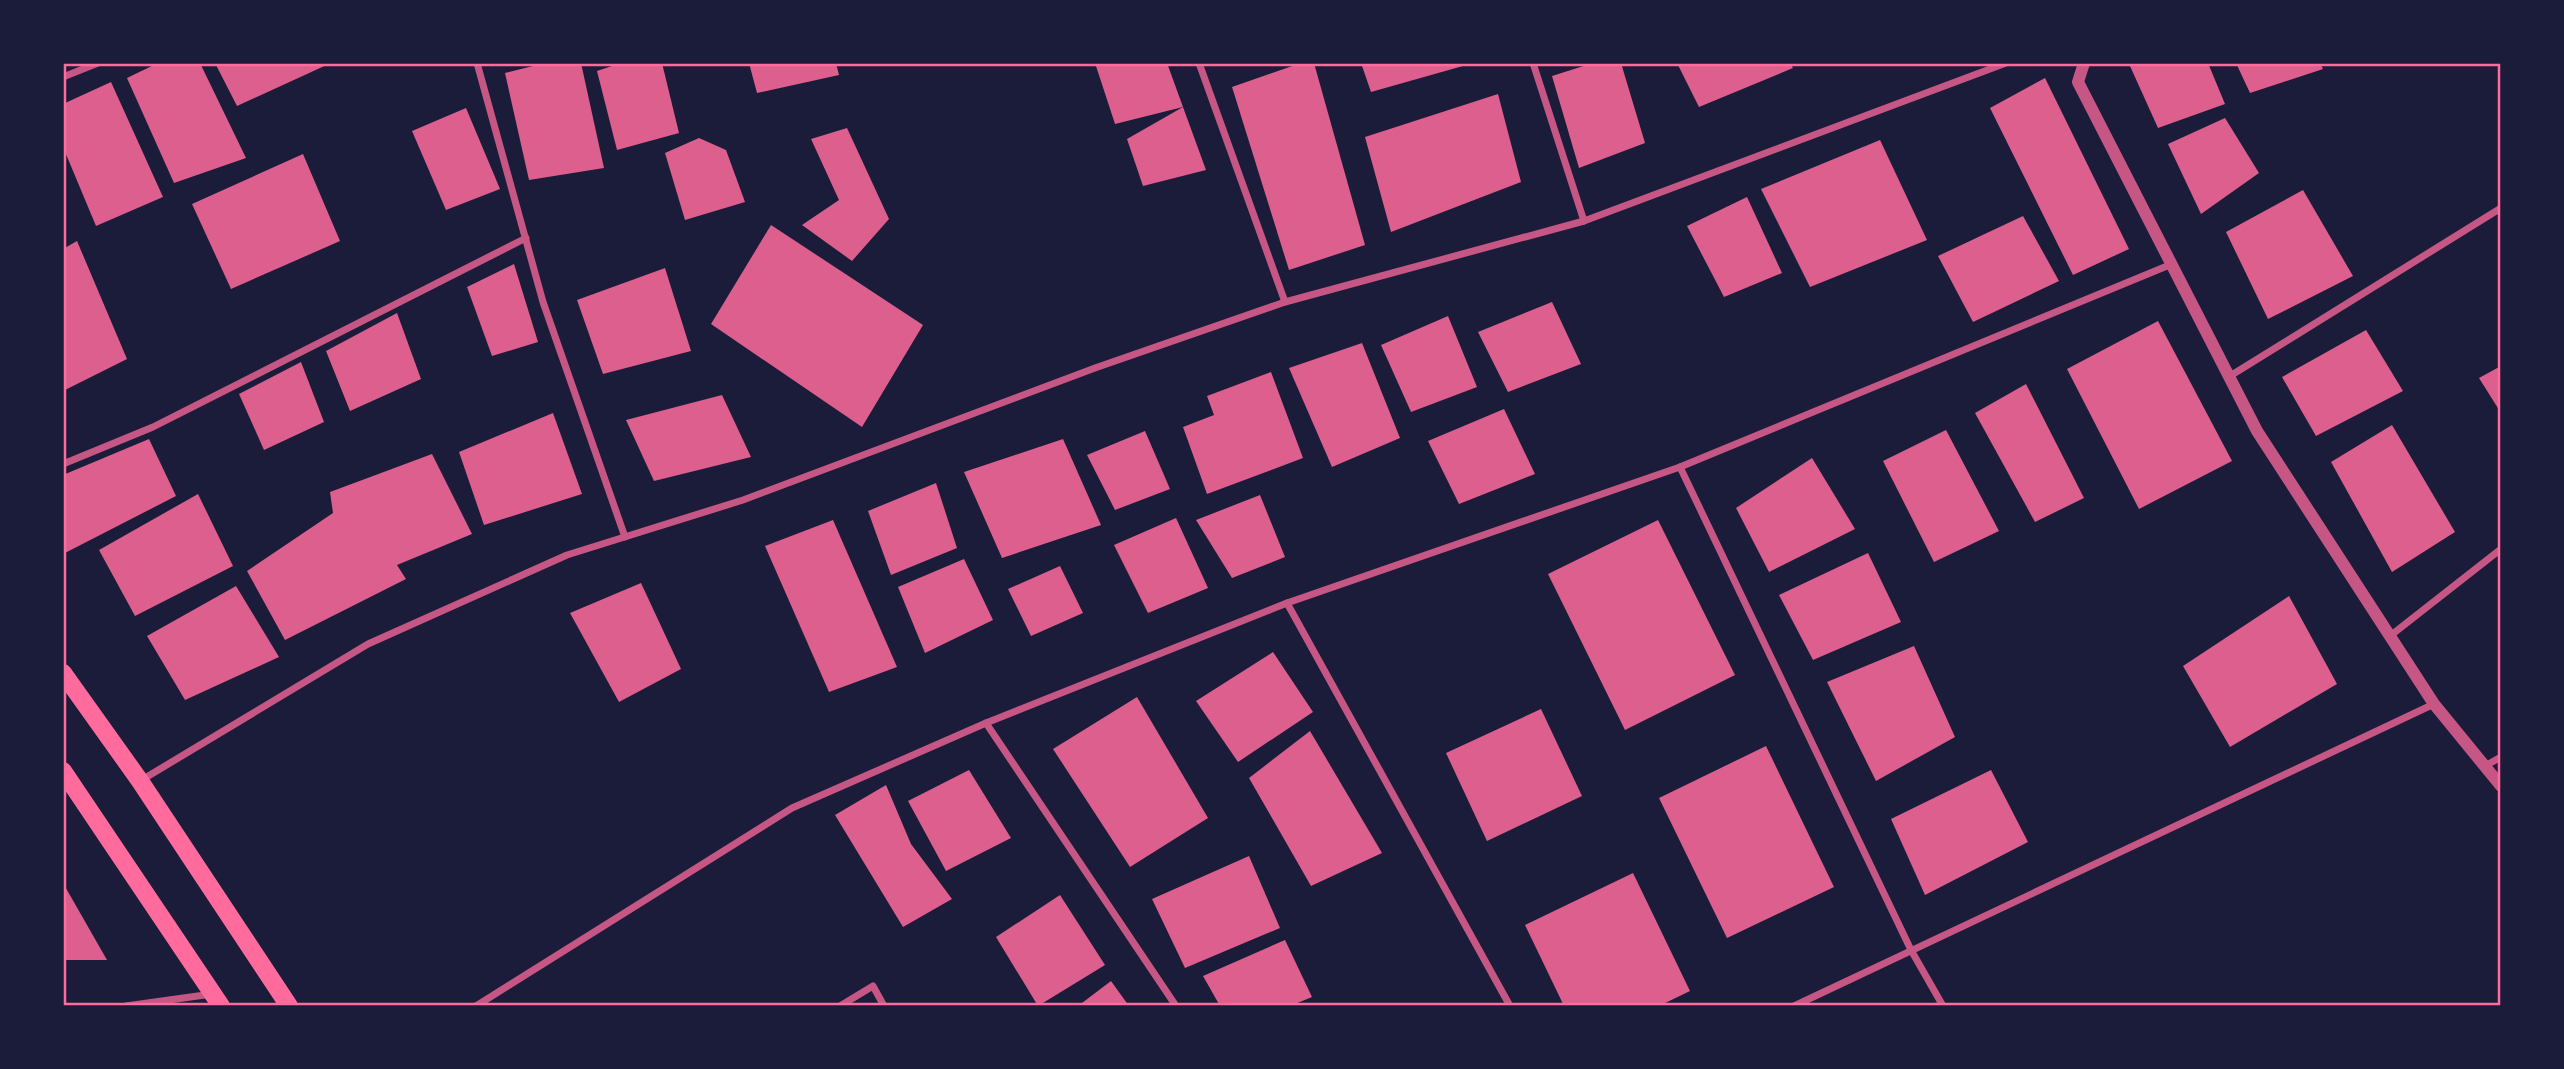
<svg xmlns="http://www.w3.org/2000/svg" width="2564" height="1069" font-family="Poppins,sans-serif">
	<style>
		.building { fill: #dd5f8e }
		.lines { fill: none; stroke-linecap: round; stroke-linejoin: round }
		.minor { stroke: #c65784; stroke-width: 7 }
		.tertiary { stroke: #c65784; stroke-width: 12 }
		.primary { stroke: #ff6b9d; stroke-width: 18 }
		.neatline { fill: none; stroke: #ff6b9d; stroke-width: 2.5 }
	</style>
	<rect width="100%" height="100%" fill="#1b1b3a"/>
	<g class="building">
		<path d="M 158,63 L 200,63 L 246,158 L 174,183 L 127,78 Z"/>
		<path d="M 215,63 L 331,63 L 237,106 Z"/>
		<path d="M 545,63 L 581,63 L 604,168 L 529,180 L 505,73 Z"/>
		<path d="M 621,63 L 662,63 L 679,133 L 617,150 L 597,71 Z"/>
		<path d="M 749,63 L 836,63 L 839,75 L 757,93 Z"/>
		<path d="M 1095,63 L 1167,63 L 1183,107 L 1115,124 Z"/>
		<path d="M 1301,63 L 1314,63 L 1365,245 L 1289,270 L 1232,87 Z"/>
		<path d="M 1361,63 L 1470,63 L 1470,64 L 1371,92 Z"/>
		<path d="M 1593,63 L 1621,63 L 1645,143 L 1579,168 L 1552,76 Z"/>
		<path d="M 1677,63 L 1790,63 L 1793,68 L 1699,107 Z"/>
		<path d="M 2136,63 L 2208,63 L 2225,104 L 2158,128 L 2130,66 Z"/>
		<path d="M 2236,63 L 2320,63 L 2323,69 L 2250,93 Z"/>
		<path d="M 2045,78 L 2129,249 L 2073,275 L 1990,108 Z"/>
		<path d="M 111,82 L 163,197 L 96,226 L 63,147 L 63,104 Z"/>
		<path d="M 1498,94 L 1521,182 L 1391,232 L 1365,137 Z"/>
		<path d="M 1183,107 L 1206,170 L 1143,186 L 1127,139 Z"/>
		<path d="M 466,108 L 500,189 L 446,210 L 412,131 Z"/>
		<path d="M 2225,118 L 2259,173 L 2201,214 L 2168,144 Z"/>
		<path d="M 847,128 L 889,219 L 852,261 L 802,225 L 839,200 L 811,139 Z"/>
		<path d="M 699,138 L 726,150 L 745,202 L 685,220 L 665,153 Z"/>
		<path d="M 1880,140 L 1927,240 L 1810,287 L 1761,189 Z"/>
		<path d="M 303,154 L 340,241 L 231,289 L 192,204 Z"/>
		<path d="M 2303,190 L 2353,276 L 2268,319 L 2226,232 Z"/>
		<path d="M 1747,197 L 1782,273 L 1724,297 L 1687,226 Z"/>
		<path d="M 2023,216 L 2059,281 L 1973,322 L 1938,256 Z"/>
		<path d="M 771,225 L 923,325 L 862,427 L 711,324 Z"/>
		<path d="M 77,241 L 127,359 L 63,391 L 63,249 Z"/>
		<path d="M 514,264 L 538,342 L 492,356 L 467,287 Z"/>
		<path d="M 665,268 L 691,351 L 603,374 L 577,300 Z"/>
		<path d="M 1552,302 L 1581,364 L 1508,392 L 1478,332 Z"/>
		<path d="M 397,313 L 421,379 L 350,411 L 326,351 Z"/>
		<path d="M 1448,316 L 1477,387 L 1411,412 L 1381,345 Z"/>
		<path d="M 2158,321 L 2232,461 L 2139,509 L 2067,369 Z"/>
		<path d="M 2366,330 L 2403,391 L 2316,436 L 2282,377 Z"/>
		<path d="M 1362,343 L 1400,438 L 1332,467 L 1289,368 Z"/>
		<path d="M 301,362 L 324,422 L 264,450 L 239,394 Z"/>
		<path d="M 2501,366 L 2501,413 L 2479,378 Z"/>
		<path d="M 1271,372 L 1303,458 L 1207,494 L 1183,427 L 1214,415 L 1207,396 Z"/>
		<path d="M 2026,384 L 2084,498 L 2035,522 L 1975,413 Z"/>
		<path d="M 722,395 L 751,457 L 654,481 L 626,420 Z"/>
		<path d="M 1504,409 L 1535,474 L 1459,504 L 1428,441 Z"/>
		<path d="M 553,413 L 582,494 L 484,525 L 459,452 Z"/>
		<path d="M 2392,425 L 2455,532 L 2392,572 L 2331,462 Z"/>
		<path d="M 1946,430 L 1999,531 L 1934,562 L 1883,461 Z"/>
		<path d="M 1145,431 L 1170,489 L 1115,510 L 1087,455 Z"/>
		<path d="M 149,439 L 176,496 L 63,554 L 63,475 Z"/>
		<path d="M 1063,439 L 1101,525 L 1002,558 L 964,472 Z"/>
		<path d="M 432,454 L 472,534 L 397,565 L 406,579 L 285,640 L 247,571 L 333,513 L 330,492 Z"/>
		<path d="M 1812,458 L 1855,529 L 1769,572 L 1736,508 Z"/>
		<path d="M 936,483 L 957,548 L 891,575 L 868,511 Z"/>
		<path d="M 198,494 L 233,566 L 135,616 L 99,550 Z"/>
		<path d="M 1260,495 L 1285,557 L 1232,578 L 1196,520 Z"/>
		<path d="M 1176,518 L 1208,588 L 1148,613 L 1114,545 Z"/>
		<path d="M 833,520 L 897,667 L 829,692 L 765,546 Z"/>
		<path d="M 1658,520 L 1735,675 L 1625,730 L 1548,574 Z"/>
		<path d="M 1868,553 L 1901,622 L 1813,660 L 1779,595 Z"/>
		<path d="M 964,559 L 993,620 L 925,653 L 898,587 Z"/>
		<path d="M 1060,566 L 1083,613 L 1031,636 L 1008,589 Z"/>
		<path d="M 641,583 L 681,669 L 619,702 L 570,613 Z"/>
		<path d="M 236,586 L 279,657 L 185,700 L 147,636 Z"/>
		<path d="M 2289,596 L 2337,684 L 2230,747 L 2183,666 Z"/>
		<path d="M 1914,646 L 1955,737 L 1876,781 L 1827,682 Z"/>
		<path d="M 1273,652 L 1313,712 L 1238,762 L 1196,701 Z"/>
		<path d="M 1137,697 L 1208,818 L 1130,867 L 1053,749 Z"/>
		<path d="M 1541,709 L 1582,796 L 1487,841 L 1446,753 Z"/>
		<path d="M 1310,731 L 1382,853 L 1311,886 L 1249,778 Z"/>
		<path d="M 1766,746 L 1834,887 L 1727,938 L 1659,798 Z"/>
		<path d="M 969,770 L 1011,838 L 946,871 L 908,801 Z"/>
		<path d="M 1991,770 L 2028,842 L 1925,895 L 1891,819 Z"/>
		<path d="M 886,785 L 911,844 L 952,899 L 903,927 L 835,815 Z"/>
		<path d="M 1249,856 L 1280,928 L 1185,968 L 1152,899 Z"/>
		<path d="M 1633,873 L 1690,991 L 1659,1006 L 1564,1006 L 1525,925 Z"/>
		<path d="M 63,883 L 107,960 L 63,960 Z"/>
		<path d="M 1060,895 L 1105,965 L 1038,1006 L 996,937 Z"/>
		<path d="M 1285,940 L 1312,997 L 1290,1006 L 1220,1006 L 1203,976 Z"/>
		<path d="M 1111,981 L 1129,1006 L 1078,1006 Z"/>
	</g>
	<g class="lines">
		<g class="minor">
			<path d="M 477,63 L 543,302 L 625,537"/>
			<path d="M 1199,63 L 1285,302"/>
			<path d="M 1533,63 L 1584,221"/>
			<path d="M 63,77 L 98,63"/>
			<path d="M 2230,376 L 2501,208"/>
			<path d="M 63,464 L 153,427 L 526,238"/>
			<path d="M 1680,467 L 1911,950 L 1943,1006"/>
			<path d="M 1287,603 L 1510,1006"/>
			<path d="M 2390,636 L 2501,549"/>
			<path d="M 986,723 L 1176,1006"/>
			<path d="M 2485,766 L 2501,757"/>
			<path d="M 140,781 L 368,644 L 567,555 L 743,500 L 1095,368 L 1285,302 L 1584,221 L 2006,63"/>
			<path d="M 126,1006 L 212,994"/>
			<path d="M 476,1006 L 792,808 L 986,723 L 1287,603 L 1680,467 L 2172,264"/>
			<path d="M 840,1006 L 873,986 L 884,1006"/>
			<path d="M 1794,1006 L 2434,704"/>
		</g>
		<path class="tertiary" d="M 2084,63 L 2078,82 L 2257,431 L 2434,704 L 2501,786"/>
		<g class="primary">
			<path d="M 63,673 L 140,781 L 289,1006"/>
			<path d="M 63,771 L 221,1006"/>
		</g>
	</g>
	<rect width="2564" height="1069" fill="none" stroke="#1b1b3a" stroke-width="130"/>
	<rect x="65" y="65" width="2434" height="939" class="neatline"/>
</svg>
